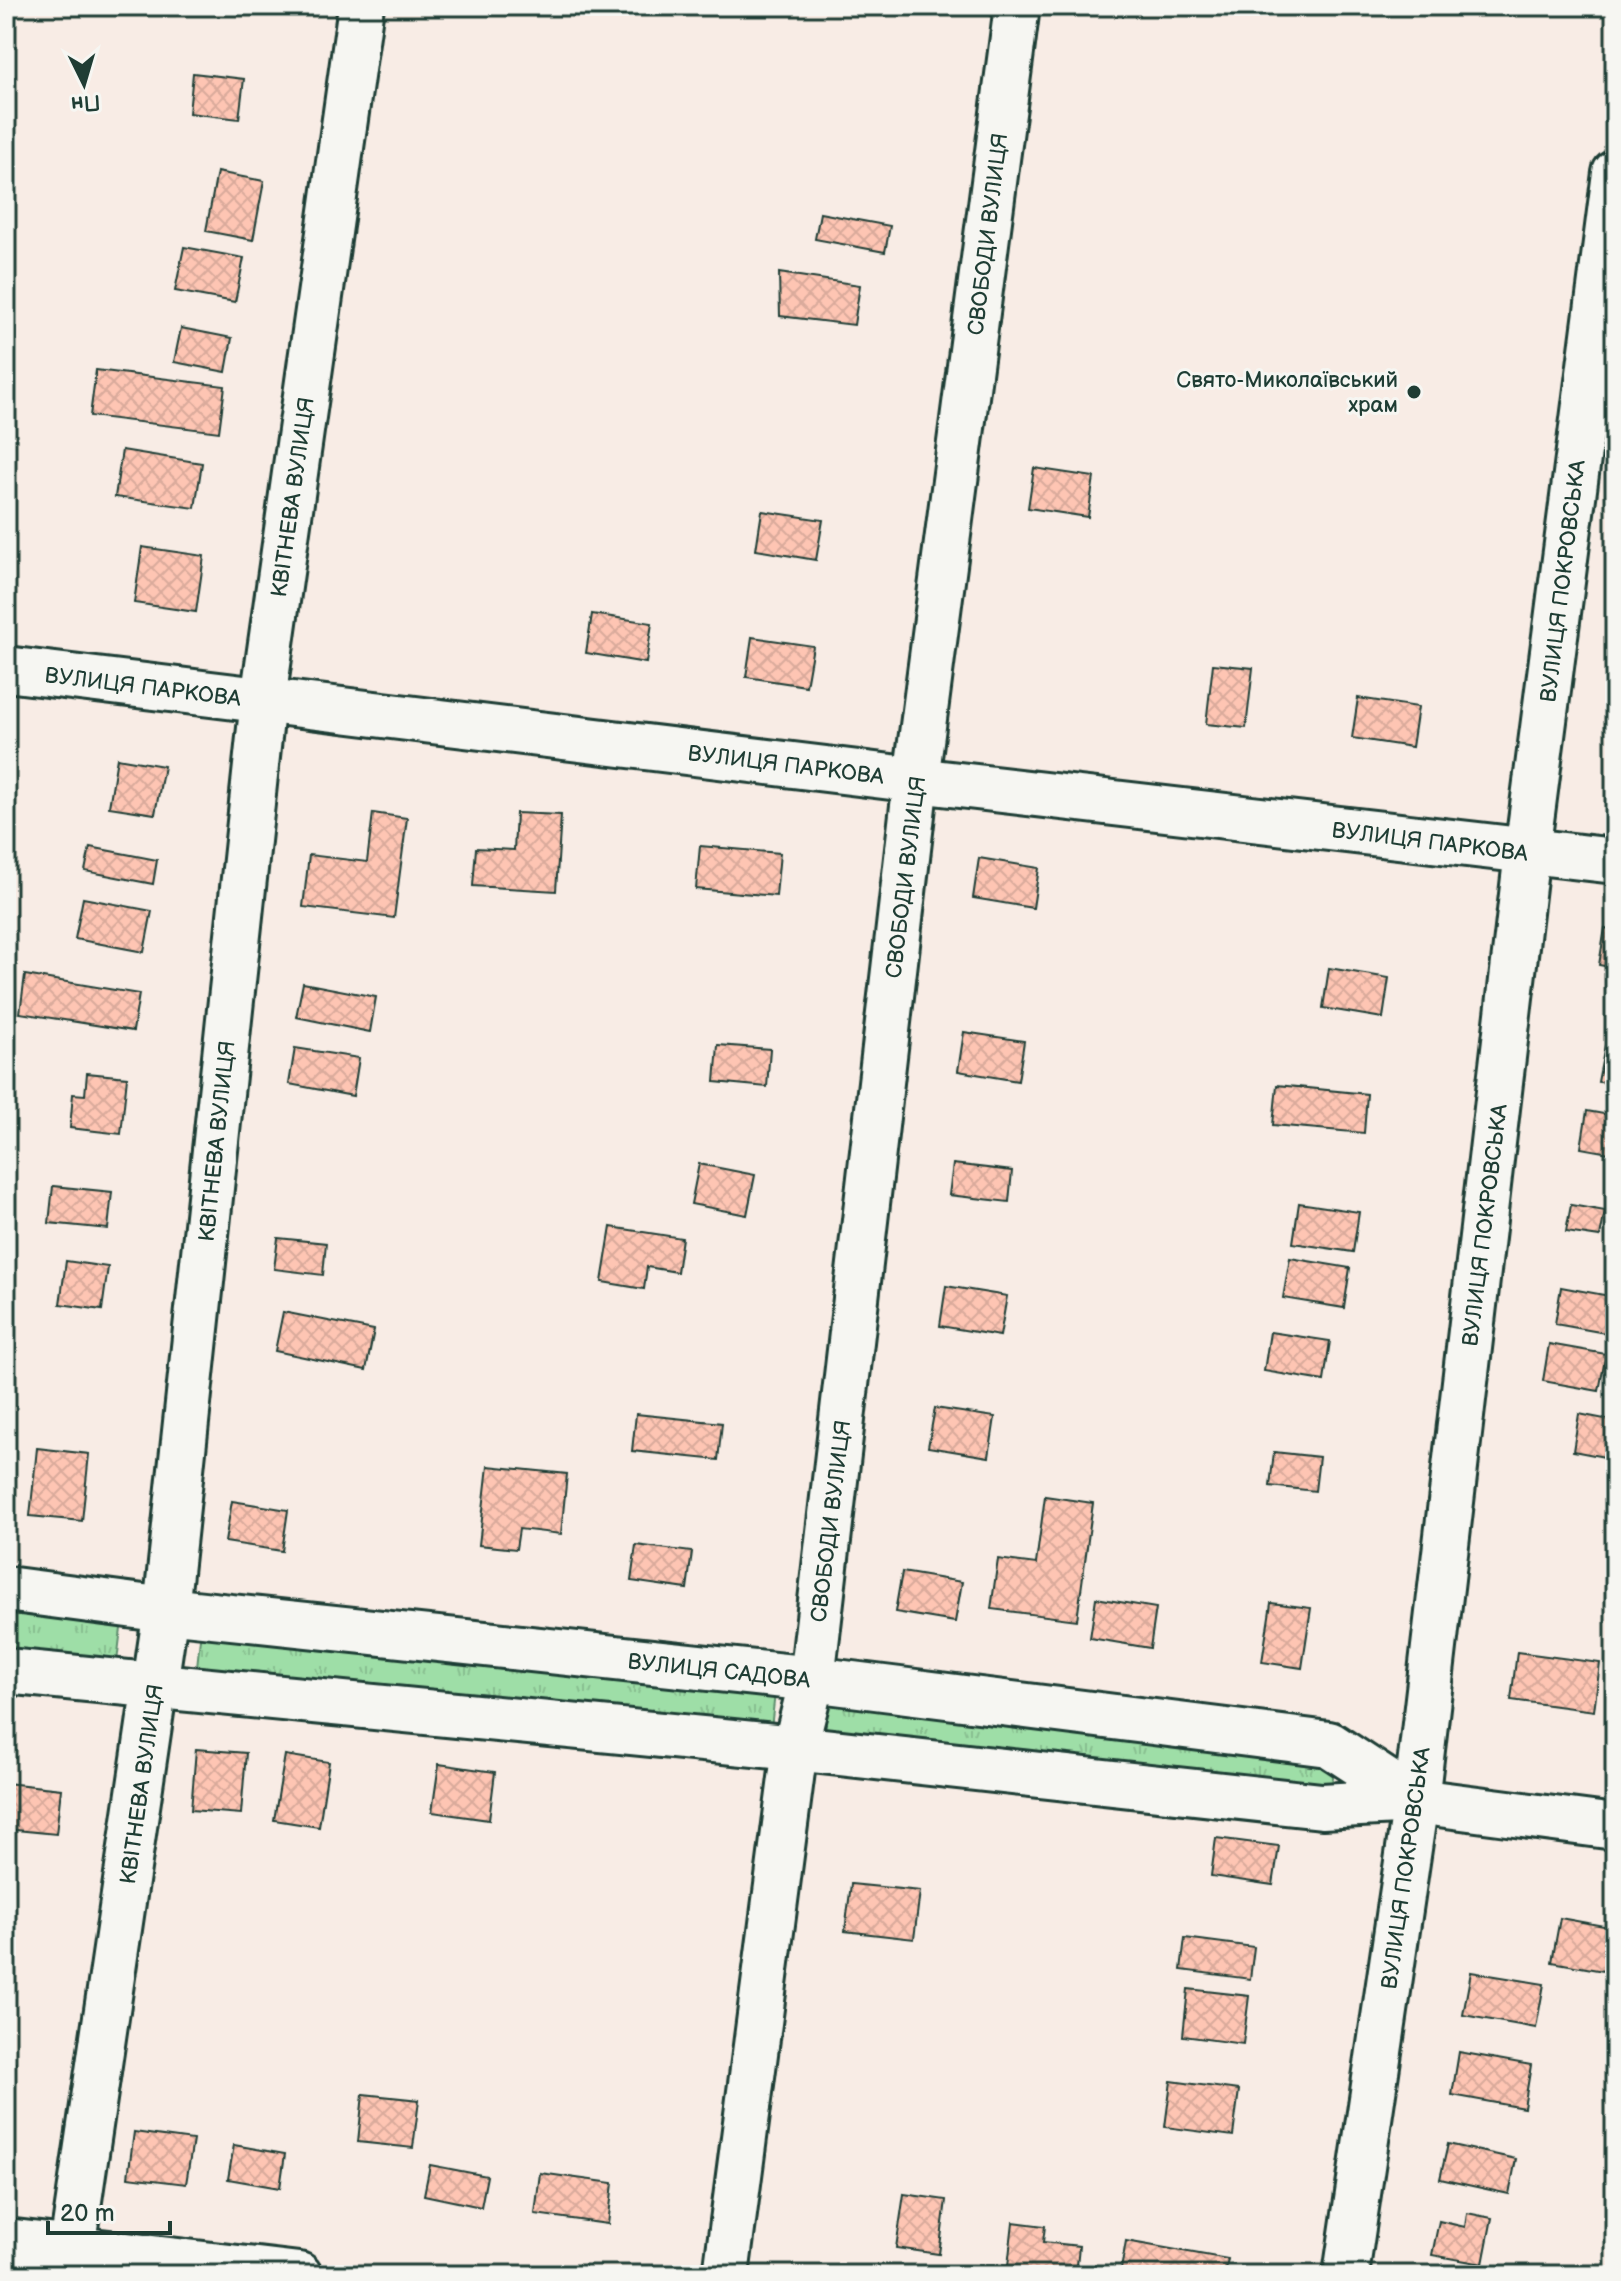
<svg xmlns="http://www.w3.org/2000/svg" width="1621" height="2281" font-family="'Balsamiq Sans',sans-serif">
	<style>
		.grass { fill: url(#grass-tufts); stroke: #5e8e6e; stroke-width: 2 }
		.building { fill: url(#building-cross-hatch); stroke: #1f3d34; stroke-width: 2 }
		.lines { fill: none; stroke-linecap: round; stroke-linejoin: round }
		.minor-casing { stroke: #1f3d34; stroke-width: 50 }
		.minor { stroke: #f6f6f2; stroke-width: 44 }
		.poi-dot { fill: #1f3d34; stroke: #f6f6f2; stroke-width: 3 }
		.labels { text-anchor: middle; stroke-width: 6; stroke-linejoin: round; paint-order: stroke }
		.street-label { font-size: 22px; fill: #1f3d34; stroke: #f6f6f2 }
		.poi-label { font-size: 22px; fill: #1f3d34; stroke: #f6f6f2; text-anchor: end }
	</style>
	<defs>
		<pattern id="grass-tufts" width="24" height="20" patternUnits="userSpaceOnUse" patternTransform="scale(2)"><rect width="24" height="20" fill="#9edea7"/><path d="M3 7l-1-3M5 7V3M7 7l1-3M15 17l-1-3M17 17v-4M19 17l1-3" fill="none" stroke="#88bf90"/></pattern>
		<pattern id="building-cross-hatch" width="8" height="8" patternUnits="userSpaceOnUse" patternTransform="scale(2)"><rect width="8" height="8" fill="#fec5b3"/><path d="M0 0l8 8M0 8l8-8" fill="none" stroke="#d9aa9b"/></pattern>
	</defs>
	<rect width="100%" height="100%" fill="#f8ece5"/>
	<filter id="ink" filterUnits="userSpaceOnUse"><feTurbulence type="fractalNoise" baseFrequency=".0125" numOctaves="2"/><feDisplacementMap in="SourceGraphic" scale="16" xChannelSelector="R" yChannelSelector="G"/><feConvolveMatrix kernelMatrix="1 2 1 2 8 2 1 2 1" color-interpolation-filters="sRGB"/></filter>
	<g filter="url(#ink)">
		<g class="grass">
			<path d="M 6,1607 L 122,1620 L 116,1670 L 6,1658 Z"/>
			<path d="M 201,1629 L 775,1693 L 770,1737 L 196,1676 Z"/>
			<path d="M 828,1698 L 1335,1769 L 1331,1786 L 824,1741 Z"/>
		</g>
		<g class="building">
			<path d="M 193,73 L 244,79 L 239,119 L 189,113 Z"/>
			<path d="M 217,172 L 264,181 L 253,240 L 206,231 Z"/>
			<path d="M 820,213 L 890,226 L 885,252 L 815,239 Z"/>
			<path d="M 184,247 L 244,258 L 235,302 L 175,291 Z"/>
			<path d="M 779,273 L 860,285 L 854,325 L 780,316 Z"/>
			<path d="M 181,328 L 232,338 L 226,372 L 174,362 Z"/>
			<path d="M 96,370 L 225,386 L 219,432 L 90,416 Z"/>
			<path d="M 122,450 L 202,463 L 195,508 L 115,497 Z"/>
			<path d="M 1034,468 L 1094,477 L 1088,517 L 1028,508 Z"/>
			<path d="M 762,511 L 823,520 L 816,560 L 756,550 Z"/>
			<path d="M 142,547 L 204,556 L 196,612 L 134,603 Z"/>
			<path d="M 592,614 L 652,623 L 646,663 L 586,653 Z"/>
			<path d="M 752,637 L 813,646 L 806,686 L 746,677 Z"/>
			<path d="M 1213,664 L 1253,668 L 1246,728 L 1206,724 Z"/>
			<path d="M 1358,698 L 1418,707 L 1412,747 L 1352,738 Z"/>
			<path d="M 117,758 L 164,766 L 155,814 L 109,807 Z"/>
			<path d="M 373,813 L 407,818 L 394,918 L 303,907 L 309,855 L 367,862 Z"/>
			<path d="M 516,813 L 561,815 L 556,891 L 473,886 L 476,848 L 514,850 Z"/>
			<path d="M 700,846 L 780,853 L 776,896 L 696,889 Z"/>
			<path d="M 90,847 L 157,860 L 153,884 L 85,871 Z"/>
			<path d="M 979,858 L 1039,868 L 1033,908 L 973,898 Z"/>
			<path d="M 83,898 L 152,911 L 144,952 L 75,939 Z"/>
			<path d="M 1605,928 L 1615,930 L 1615,968 L 1599,965 Z"/>
			<path d="M 1329,968 L 1389,978 L 1383,1018 L 1323,1008 Z"/>
			<path d="M 25,975 L 139,994 L 133,1031 L 20,1013 Z"/>
			<path d="M 303,983 L 376,997 L 370,1032 L 296,1017 Z"/>
			<path d="M 964,1032 L 1024,1041 L 1018,1081 L 958,1071 Z"/>
			<path d="M 718,1045 L 770,1049 L 767,1087 L 715,1082 Z"/>
			<path d="M 1605,1046 L 1615,1047 L 1615,1084 L 1598,1082 Z"/>
			<path d="M 295,1048 L 359,1058 L 353,1096 L 289,1084 Z"/>
			<path d="M 87,1073 L 127,1077 L 121,1134 L 70,1128 L 73,1094 L 85,1095 Z"/>
			<path d="M 1277,1085 L 1367,1094 L 1364,1133 L 1273,1125 Z"/>
			<path d="M 1587,1111 L 1615,1116 L 1615,1154 L 1581,1148 Z"/>
			<path d="M 699,1164 L 755,1175 L 747,1215 L 691,1204 Z"/>
			<path d="M 953,1164 L 1012,1171 L 1009,1202 L 949,1195 Z"/>
			<path d="M 53,1186 L 112,1192 L 108,1229 L 49,1223 Z"/>
			<path d="M 1299,1203 L 1359,1212 L 1353,1252 L 1293,1243 Z"/>
			<path d="M 1571,1205 L 1605,1211 L 1600,1237 L 1566,1232 Z"/>
			<path d="M 611,1227 L 682,1238 L 677,1272 L 647,1267 L 644,1289 L 602,1282 Z"/>
			<path d="M 278,1238 L 326,1243 L 323,1275 L 274,1269 Z"/>
			<path d="M 1290,1258 L 1350,1268 L 1344,1308 L 1283,1298 Z"/>
			<path d="M 66,1261 L 108,1267 L 102,1310 L 60,1304 Z"/>
			<path d="M 946,1286 L 1007,1296 L 1000,1336 L 940,1326 Z"/>
			<path d="M 1561,1287 L 1615,1297 L 1611,1334 L 1555,1324 Z"/>
			<path d="M 283,1312 L 374,1330 L 366,1370 L 275,1351 Z"/>
			<path d="M 1270,1332 L 1330,1341 L 1324,1381 L 1264,1371 Z"/>
			<path d="M 1549,1344 L 1606,1354 L 1599,1391 L 1543,1381 Z"/>
			<path d="M 935,1408 L 995,1417 L 989,1457 L 928,1447 Z"/>
			<path d="M 636,1414 L 722,1423 L 718,1460 L 632,1451 Z"/>
			<path d="M 1579,1414 L 1615,1421 L 1615,1459 L 1573,1451 Z"/>
			<path d="M 37,1448 L 89,1454 L 82,1521 L 30,1516 Z"/>
			<path d="M 1274,1452 L 1319,1457 L 1315,1491 L 1270,1486 Z"/>
			<path d="M 488,1466 L 567,1474 L 561,1534 L 519,1529 L 516,1549 L 479,1545 Z"/>
			<path d="M 1045,1496 L 1093,1503 L 1077,1620 L 991,1609 L 998,1559 L 1036,1564 Z"/>
			<path d="M 232,1501 L 288,1510 L 282,1551 L 225,1542 Z"/>
			<path d="M 636,1545 L 692,1552 L 687,1589 L 631,1581 Z"/>
			<path d="M 902,1572 L 962,1582 L 955,1622 L 895,1612 Z"/>
			<path d="M 1096,1598 L 1156,1608 L 1150,1648 L 1090,1638 Z"/>
			<path d="M 1271,1603 L 1311,1608 L 1302,1668 L 1262,1662 Z"/>
			<path d="M 1517,1652 L 1600,1663 L 1594,1711 L 1511,1700 Z"/>
			<path d="M 196,1749 L 246,1753 L 241,1814 L 191,1810 Z"/>
			<path d="M 285,1755 L 329,1762 L 319,1827 L 274,1820 Z"/>
			<path d="M 439,1764 L 495,1772 L 489,1820 L 432,1812 Z"/>
			<path d="M 6,1783 L 61,1789 L 56,1834 L 6,1829 Z"/>
			<path d="M 1216,1838 L 1279,1846 L 1273,1885 L 1211,1876 Z"/>
			<path d="M 851,1884 L 920,1891 L 914,1939 L 845,1931 Z"/>
			<path d="M 1560,1918 L 1615,1928 L 1615,1973 L 1552,1962 Z"/>
			<path d="M 1185,1938 L 1254,1947 L 1250,1979 L 1181,1970 Z"/>
			<path d="M 6,1956 L 16,1958 L 9,2007 L 6,2007 Z"/>
			<path d="M 1471,1972 L 1544,1984 L 1536,2028 L 1463,2015 Z"/>
			<path d="M 1188,1989 L 1249,1996 L 1243,2044 L 1183,2036 Z"/>
			<path d="M 1459,2052 L 1531,2065 L 1524,2108 L 1452,2095 Z"/>
			<path d="M 6,2061 L 15,2062 L 6,2119 Z"/>
			<path d="M 1171,2081 L 1239,2090 L 1233,2136 L 1165,2127 Z"/>
			<path d="M 363,2094 L 419,2100 L 413,2148 L 358,2142 Z"/>
			<path d="M 134,2132 L 193,2140 L 186,2184 L 128,2177 Z"/>
			<path d="M 1448,2144 L 1516,2159 L 1509,2194 L 1440,2179 Z"/>
			<path d="M 234,2145 L 285,2154 L 280,2188 L 228,2179 Z"/>
			<path d="M 430,2165 L 487,2176 L 481,2207 L 424,2195 Z"/>
			<path d="M 540,2173 L 613,2183 L 608,2224 L 535,2214 Z"/>
			<path d="M 904,2194 L 946,2200 L 939,2254 L 896,2248 Z"/>
			<path d="M 1467,2213 L 1492,2218 L 1483,2264 L 1432,2255 L 1439,2221 L 1465,2227 Z"/>
			<path d="M 1013,2222 L 1045,2226 L 1043,2242 L 1079,2246 L 1076,2275 L 1007,2275 Z"/>
			<path d="M 1126,2241 L 1228,2259 L 1225,2275 L 1120,2275 Z"/>
		</g>
		<g class="lines">
			<g class="minor-casing">
				<g id="minor">
					<path d="M 6,669 L 916,780 L 1615,861"/>
					<path d="M 6,1589 L 166,1610 L 812,1679 L 1329,1744 L 1416,1801"/>
					<path d="M 6,1671 L 795,1748 L 1322,1806 L 1416,1801 L 1615,1827"/>
					<path d="M 6,2241 L 299,2275"/>
					<path d="M 68,2275 L 166,1610 L 263,700 L 361,6"/>
					<path d="M 726,2275 L 795,1748 L 812,1679 L 916,780 L 1017,6"/>
					<path d="M 1346,2275 L 1416,1801 L 1527,852 L 1615,173"/>
				</g>
			</g>
			<use href="#minor" class="minor"/>
		</g>
	</g>
	<circle class="poi-dot" cx="1414" cy="392" r="8"/>
	<g class="labels">
		<g class="street-label">
			<text transform="translate(987 234) rotate(-83)" y="8">СВОБОДИ ВУЛИЦЯ</text>
			<text transform="translate(292 497) rotate(-82)" y="8">КВІТНЕВА ВУЛИЦЯ</text>
			<text transform="translate(1562 581) rotate(-83)" y="8">ВУЛИЦЯ ПОКРОВСЬКА</text>
			<text transform="translate(143 686) rotate(7)" y="8">ВУЛИЦЯ ПАРКОВА</text>
			<text transform="translate(786 764) rotate(7)" y="8">ВУЛИЦЯ ПАРКОВА</text>
			<text transform="translate(1430 841) rotate(7)" y="8">ВУЛИЦЯ ПАРКОВА</text>
			<text transform="translate(905 877) rotate(-83)" y="8">СВОБОДИ ВУЛИЦЯ</text>
			<text transform="translate(216 1141) rotate(-84)" y="8">КВІТНЕВА ВУЛИЦЯ</text>
			<text transform="translate(1484 1225) rotate(-83)" y="8">ВУЛИЦЯ ПОКРОВСЬКА</text>
			<text transform="translate(830 1521) rotate(-83)" y="8">СВОБОДИ ВУЛИЦЯ</text>
			<text transform="translate(719 1670) rotate(6)" y="8">ВУЛИЦЯ САДОВА</text>
			<text transform="translate(141 1784) rotate(-82)" y="8">КВІТНЕВА ВУЛИЦЯ</text>
			<text transform="translate(1405 1868) rotate(-82)" y="8">ВУЛИЦЯ ПОКРОВСЬКА</text>
		</g>
		<g class="poi-label">
			<text x="1398" y="387">Свято-Миколаївський<tspan x="1398" dy="25">храм</tspan></text>
		</g>
	</g>
	<rect width="1621" height="2281" fill="none" stroke="#f6f6f2" stroke-width="32"/>
	<rect x="16" y="16" width="1589" height="2249" fill="none" stroke="#1f3d34" stroke-width="3" filter="url(#ink)"/>
	<g transform="translate(84 84) rotate(175)" stroke="#f6f6f2" stroke-width="6" paint-order="stroke">
	<path d="M0-6L14 30L0 20L-14 30Z" fill="#1f3d34"/>
	<text y="-12" font-size="22" font-weight="bold" text-anchor="middle" fill="#1f3d34">Пн</text>
	</g>
	<path d="M48 2221v12h122v-12" fill="none" stroke="#1f3d34" stroke-width="4"/>
	<text x="60" y="2221" font-size="24" fill="#1f3d34" stroke="#f6f6f2" stroke-width="6" paint-order="stroke">20 m</text>
</svg>
